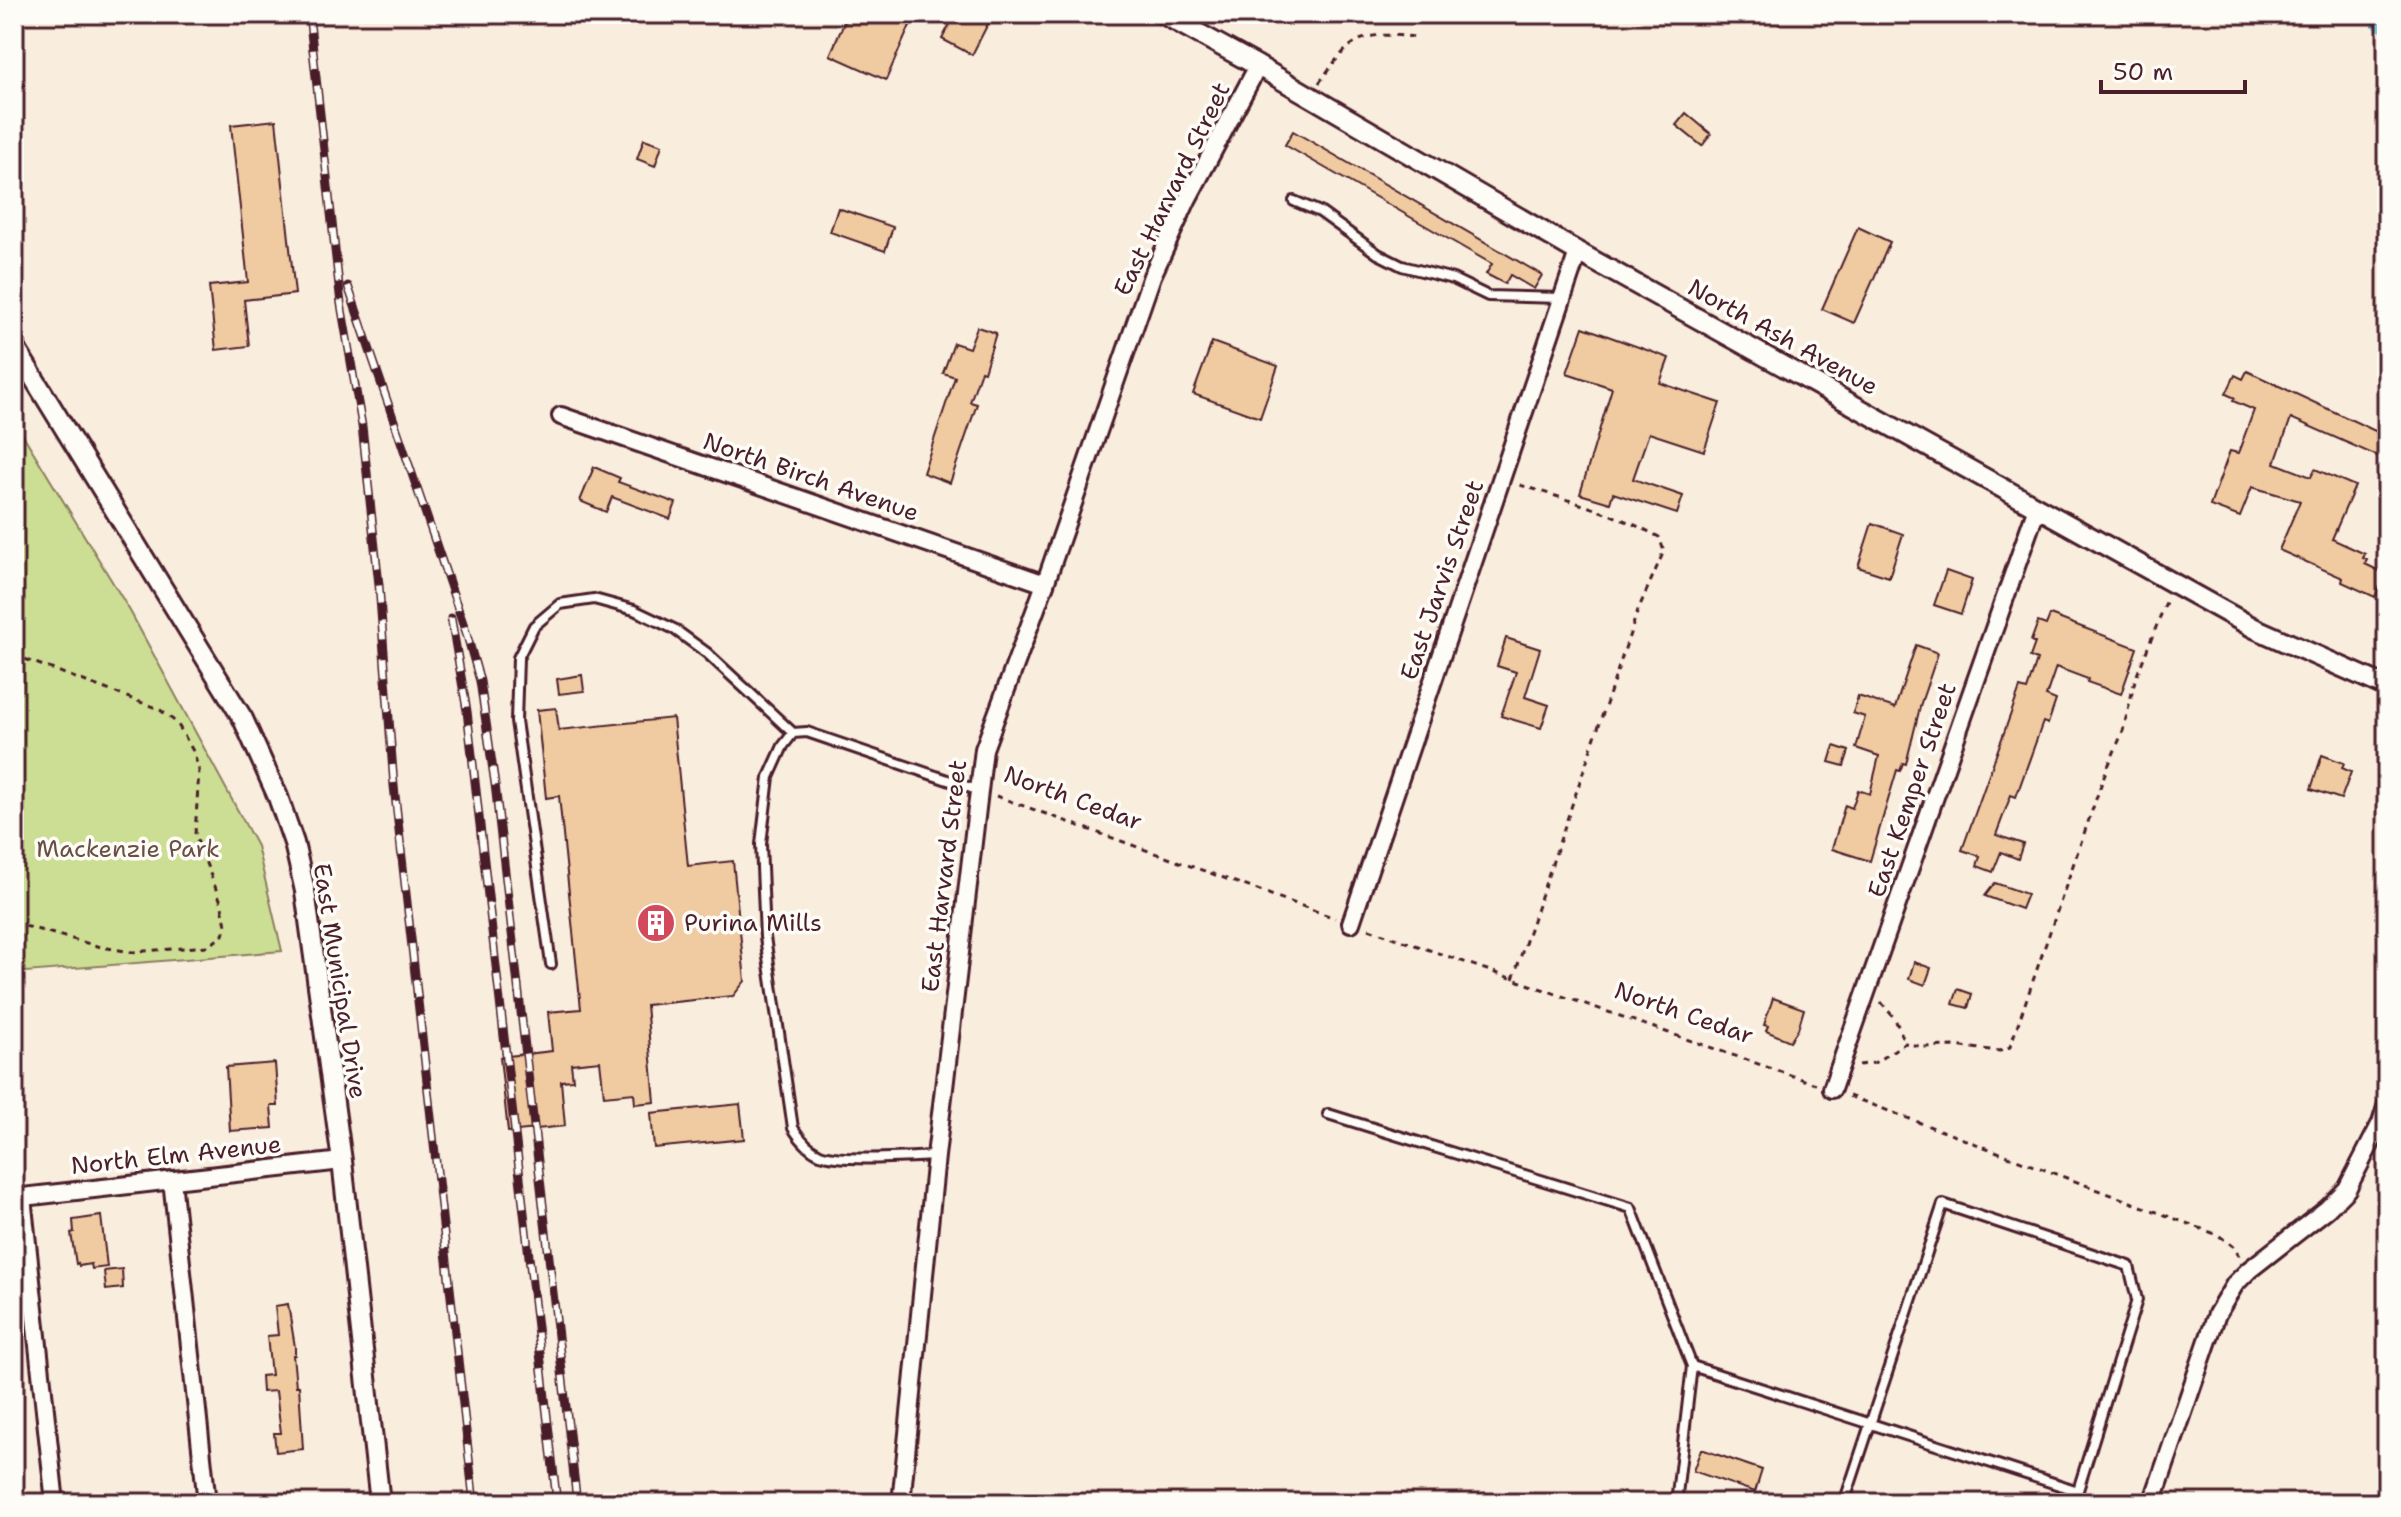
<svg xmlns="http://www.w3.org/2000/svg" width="2401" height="1517" font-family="'Shantell Sans',sans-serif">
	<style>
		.green { fill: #ccde93; stroke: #8b7e5f; stroke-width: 2 }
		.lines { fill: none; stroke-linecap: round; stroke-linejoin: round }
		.river { stroke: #7ecbdd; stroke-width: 34 }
		.building { fill: #f0caa0; stroke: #4a1f2b; stroke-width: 2 }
		.service-casing { stroke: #4a1f2b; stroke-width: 14 }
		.minor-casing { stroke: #4a1f2b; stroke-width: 22 }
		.tertiary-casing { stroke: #4a1f2b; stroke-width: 24 }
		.path { stroke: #4a1f2b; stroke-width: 3; stroke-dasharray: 6 6; stroke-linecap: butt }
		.service { stroke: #fdfcf7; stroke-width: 8 }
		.minor { stroke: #fdfcf7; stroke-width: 16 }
		.tertiary { stroke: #fdfcf7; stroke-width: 18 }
		.rail-casing { stroke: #4a1f2b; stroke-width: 9 }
		.rail { stroke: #fdfcf7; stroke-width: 6; stroke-dasharray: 18; stroke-linecap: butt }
		.labels { text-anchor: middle; stroke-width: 7; stroke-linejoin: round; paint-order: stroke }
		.street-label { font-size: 24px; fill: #4a1f2b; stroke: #fdfcf7 }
		.park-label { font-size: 24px; fill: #6a4f45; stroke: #fdfcf7 }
		.poi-label { font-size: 24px; fill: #4a1f2b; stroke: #fdfcf7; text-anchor: start }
	</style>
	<rect width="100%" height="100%" fill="#f9eddd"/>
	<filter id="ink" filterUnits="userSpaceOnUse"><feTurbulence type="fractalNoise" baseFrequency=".0125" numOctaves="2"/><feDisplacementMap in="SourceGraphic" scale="16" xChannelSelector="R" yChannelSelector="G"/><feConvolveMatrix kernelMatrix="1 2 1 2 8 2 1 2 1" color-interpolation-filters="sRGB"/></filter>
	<g filter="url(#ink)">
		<path class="green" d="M 14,420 L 130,611 L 257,846 L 282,951 L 14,973 Z"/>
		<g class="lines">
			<path class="river" d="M 2384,14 L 2387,16"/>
		</g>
		<g class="building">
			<path d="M 848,14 L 915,14 L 886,80 L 830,55 Z"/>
			<path d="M 955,14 L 993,14 L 972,55 L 942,39 Z"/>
			<path d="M 1686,113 L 1711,134 L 1702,146 L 1676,125 Z"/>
			<path d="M 276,120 L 295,294 L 244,300 L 249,346 L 216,350 L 209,286 L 248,282 L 231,125 Z"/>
			<path d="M 1293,131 L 1542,275 L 1534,289 L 1510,275 L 1505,284 L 1486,274 L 1492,264 L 1285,145 Z"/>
			<path d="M 644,139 L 662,145 L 655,166 L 637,159 Z"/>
			<path d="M 838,208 L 893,227 L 885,251 L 830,232 Z"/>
			<path d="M 1858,227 L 1890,242 L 1854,323 L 1822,309 Z"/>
			<path d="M 977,327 L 996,333 L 984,372 L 981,371 L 970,402 L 977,404 L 950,483 L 923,473 L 955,377 L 943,373 L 954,343 L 969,348 Z"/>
			<path d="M 1583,327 L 1669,358 L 1660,383 L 1720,403 L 1704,451 L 1649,433 L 1633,479 L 1683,496 L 1677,514 L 1613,493 L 1610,503 L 1580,494 L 1612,388 L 1567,373 Z"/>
			<path d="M 1212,342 L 1278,366 L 1260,418 L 1193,394 Z"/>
			<path d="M 2247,371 L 2386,436 L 2377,456 L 2291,418 L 2275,463 L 2311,477 L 2315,469 L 2355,486 L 2332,539 L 2365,554 L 2363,558 L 2367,560 L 2365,564 L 2386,574 L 2375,597 L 2342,582 L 2343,578 L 2279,550 L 2300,501 L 2252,487 L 2240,517 L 2210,506 L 2230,451 L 2238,453 L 2254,410 L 2233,401 L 2235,398 L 2226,394 L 2235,375 L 2243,379 Z"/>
			<path d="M 594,467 L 620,478 L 618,482 L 676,503 L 670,519 L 612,497 L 606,512 L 580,501 Z"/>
			<path d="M 1872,523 L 1903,534 L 1889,577 L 1858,567 Z"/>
			<path d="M 1946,571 L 1972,580 L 1961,614 L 1934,605 Z"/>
			<path d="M 2050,615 L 2137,648 L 2121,694 L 2087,682 L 2088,679 L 2056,667 L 2046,696 L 2056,700 L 2048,724 L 2043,722 L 2016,797 L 2011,795 L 1996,835 L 2023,844 L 2018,859 L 2001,852 L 1993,872 L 1977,866 L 1980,856 L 1962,850 L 2020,688 L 2027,690 L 2037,660 L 2030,657 L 2035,643 L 2031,641 L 2038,622 L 2046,625 Z"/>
			<path d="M 1506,638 L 1540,649 L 1525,697 L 1549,705 L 1541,728 L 1501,716 L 1516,672 L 1497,666 Z"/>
			<path d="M 1916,645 L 1938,653 L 1921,703 L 1906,764 L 1903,763 L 1900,771 L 1897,770 L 1870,861 L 1832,849 L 1845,805 L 1852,808 L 1858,790 L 1870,794 L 1879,756 L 1856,748 L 1865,717 L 1853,713 L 1858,696 L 1895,708 Z"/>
			<path d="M 582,675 L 584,691 L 559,694 L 557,679 Z"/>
			<path d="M 556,708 L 559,730 L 673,718 L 688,866 L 733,861 L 745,981 L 733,996 L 646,1005 L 655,1102 L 635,1104 L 634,1093 L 604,1096 L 600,1061 L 571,1064 L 573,1080 L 561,1081 L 565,1126 L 508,1132 L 500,1057 L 552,1051 L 548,1012 L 581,1009 L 559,796 L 546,798 L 537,710 Z"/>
			<path d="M 1834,746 L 1849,751 L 1844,766 L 1829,762 Z"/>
			<path d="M 2322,755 L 2344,763 L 2342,768 L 2351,772 L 2341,799 L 2311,789 Z"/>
			<path d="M 1995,883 L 2027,894 L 2021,909 L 1985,896 Z"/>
			<path d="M 1914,962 L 1931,968 L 1925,985 L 1909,979 Z"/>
			<path d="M 1958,989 L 1972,994 L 1968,1008 L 1953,1004 Z"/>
			<path d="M 1773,998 L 1804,1009 L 1798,1029 L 1790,1041 L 1766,1031 L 1768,1026 L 1764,1025 Z"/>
			<path d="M 275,1063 L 278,1106 L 271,1106 L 273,1128 L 230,1131 L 226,1067 Z"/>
			<path d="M 740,1104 L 744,1139 L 654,1148 L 651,1113 Z"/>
			<path d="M 101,1216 L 107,1267 L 92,1269 L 91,1264 L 79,1266 L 78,1263 L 76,1264 L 71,1233 L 74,1232 L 73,1220 Z"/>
			<path d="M 122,1269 L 123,1288 L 106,1290 L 104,1271 Z"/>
			<path d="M 288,1304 L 295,1347 L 295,1355 L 293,1355 L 296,1386 L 299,1386 L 303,1449 L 276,1452 L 274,1433 L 281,1433 L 276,1391 L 262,1392 L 261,1376 L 271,1375 L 267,1336 L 278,1335 L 275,1306 Z"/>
			<path d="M 1701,1449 L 1762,1470 L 1755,1492 L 1693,1471 Z"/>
		</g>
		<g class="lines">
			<g class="service-casing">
				<g id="service">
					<path d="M 1294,201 L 1320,212 L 1378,254 L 1402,266 L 1453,279 L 1488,296 L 1562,298"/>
					<path d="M 551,964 L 516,721 L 518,658 L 534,626 L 560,604 L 594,599 L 634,610 L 674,629 L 707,653 L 793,733"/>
					<path d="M 1328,1114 L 1631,1208 L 1692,1366"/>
					<path d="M 936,1156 C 909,1157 843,1162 820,1154 C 808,1149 800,1139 793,1128 L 765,937 L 761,844 L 769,777 L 783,746 L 793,733 L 807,732 L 977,790"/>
					<path d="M 1676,1503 L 1692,1366 L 2078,1491"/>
					<path d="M 1844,1503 L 1943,1204 L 2129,1266 L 2137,1300 L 2074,1503"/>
				</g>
			</g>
			<g class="minor-casing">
				<g id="minor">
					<path d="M 561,416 L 1045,584"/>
					<path d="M 1351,923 L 1578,252"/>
					<path d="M 1832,1089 L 2037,507"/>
					<path d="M 172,1180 L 207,1503"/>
					<path d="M 22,1197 L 55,1503"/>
					<path d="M 14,1198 L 342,1161"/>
					<path d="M 901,1503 L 936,1156 L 984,749 L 1045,584 L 1152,276 L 1188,198 L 1258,66"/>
					<path d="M 2152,1503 L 2217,1314 L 2235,1284 L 2249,1270 L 2327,1209 L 2347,1189 L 2381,1123 L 2387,1104"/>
				</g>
			</g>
			<g class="tertiary-casing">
				<g id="tertiary">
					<path d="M 1163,14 L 1258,66 L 1578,252 L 2254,628 L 2387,687"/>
					<path d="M 14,346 L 243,719 L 278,797 L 294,843 L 305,891 L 342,1161 L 380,1503"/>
				</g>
			</g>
			<g class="path">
				<path d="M 1319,83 C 1351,38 1359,31 1415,37"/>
				<path d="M 14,655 L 159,709 L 177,723 L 193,751 L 199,770 L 195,835 L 221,902 L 226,925 L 223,935 L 209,946 L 132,952 L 101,947 L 14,923"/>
				<path d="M 996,796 L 1335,918"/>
				<path d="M 1369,929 L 1816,1084"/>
				<path d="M 1513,979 L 1638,610 L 1664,551 L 1659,537 C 1615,513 1565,499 1517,484"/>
				<path d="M 1881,1002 L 1895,1019 L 1905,1043"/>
				<path d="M 1859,1065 L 1874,1063 L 1905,1043 L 1923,1047 L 1953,1046 L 2000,1051 L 2010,1047 L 2104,776 L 2123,731 L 2135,680 L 2166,602"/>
				<path d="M 1849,1096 L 2218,1235 L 2233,1246 L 2239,1256"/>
			</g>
			<use href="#service" class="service"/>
			<use href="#minor" class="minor"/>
			<use href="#tertiary" class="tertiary"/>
			<g class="rail-casing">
				<g id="rail">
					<path d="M 309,14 L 341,304 L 362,426 L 379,585 L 394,786 L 474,1503"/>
					<path d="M 348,286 L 466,632 L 480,681 L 495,784 L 577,1503"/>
					<path d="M 451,618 L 467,711 L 557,1503"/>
				</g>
			</g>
			<use href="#rail" class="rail"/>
		</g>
	</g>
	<defs>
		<g id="building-disc" transform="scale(2)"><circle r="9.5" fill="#d1495b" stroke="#fdfcf7"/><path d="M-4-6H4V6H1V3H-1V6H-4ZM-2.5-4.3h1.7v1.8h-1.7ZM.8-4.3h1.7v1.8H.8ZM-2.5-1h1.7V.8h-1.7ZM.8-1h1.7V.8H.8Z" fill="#fff"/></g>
	</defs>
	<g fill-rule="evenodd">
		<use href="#building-disc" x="656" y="923"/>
	</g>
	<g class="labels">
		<g class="street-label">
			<text transform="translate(1172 189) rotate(-64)" y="8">East Harvard Street</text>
			<text transform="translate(1783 337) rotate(29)" y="8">North Ash Avenue</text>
			<text transform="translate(811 477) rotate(19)" y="8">North Birch Avenue</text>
			<text transform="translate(1442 580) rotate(-71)" y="8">East Jarvis Street</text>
			<text transform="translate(1912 790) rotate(-71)" y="8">East Kemper Street</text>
			<text transform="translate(1073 798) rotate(20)" y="8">North Cedar</text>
			<text transform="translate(944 876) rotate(-83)" y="8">East Harvard Street</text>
			<text transform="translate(340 981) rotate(81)" y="8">East Municipal Drive</text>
			<text transform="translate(1684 1013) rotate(19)" y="8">North Cedar</text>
			<text transform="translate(176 1155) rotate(-6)" y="8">North Elm Avenue</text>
		</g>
		<g class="park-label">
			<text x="128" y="857">Mackenzie Park</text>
		</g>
		<g class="poi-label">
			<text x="684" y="931">Purina Mills</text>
		</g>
	</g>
	<rect width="2401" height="1517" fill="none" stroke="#fdfcf7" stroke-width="48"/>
	<rect x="24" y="24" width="2353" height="1469" fill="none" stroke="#4a1f2b" stroke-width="3" filter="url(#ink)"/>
	<path d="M2101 80v12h144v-12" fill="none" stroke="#4a1f2b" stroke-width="4"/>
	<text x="2113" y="80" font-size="24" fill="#4a1f2b" stroke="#fdfcf7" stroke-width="6" paint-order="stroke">50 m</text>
</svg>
